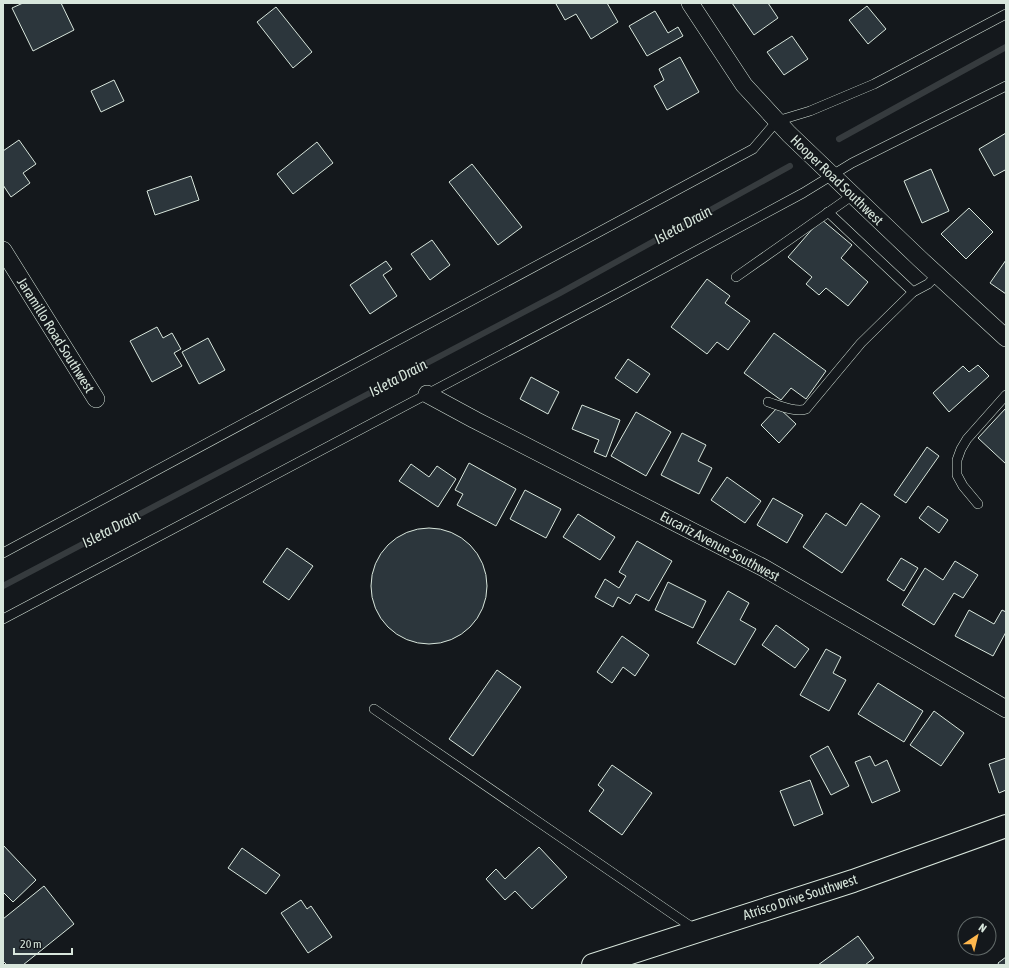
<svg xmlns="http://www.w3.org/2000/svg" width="1009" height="968" font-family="'Asap Condensed',sans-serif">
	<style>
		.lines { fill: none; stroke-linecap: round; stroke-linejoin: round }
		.stream { stroke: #363b3e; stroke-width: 6 }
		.building { fill: #2c363c; stroke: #d8e6dc }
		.lane-casing { stroke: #d8e6dc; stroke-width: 10 }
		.street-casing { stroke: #d8e6dc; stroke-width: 18 }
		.secondary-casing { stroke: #d8e6dc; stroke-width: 24 }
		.lane { stroke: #14181c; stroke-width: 9 }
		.street { stroke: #14181c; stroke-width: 17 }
		.secondary { stroke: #14181c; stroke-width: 22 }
		.labels { text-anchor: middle; stroke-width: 3; stroke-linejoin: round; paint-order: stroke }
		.street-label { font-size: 14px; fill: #d8e6dc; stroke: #14181c }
		.water-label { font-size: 15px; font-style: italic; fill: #d8e6dc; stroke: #14181c }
	</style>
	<rect width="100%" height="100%" fill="#14181c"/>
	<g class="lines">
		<g class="stream">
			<path d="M 839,139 L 1006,47"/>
			<path d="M 3,586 L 560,293 L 790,166"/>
		</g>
	</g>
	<g class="building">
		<path d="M 23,3 L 61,3 L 74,30 L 33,51 L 12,8 Z"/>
		<path d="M 558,3 L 607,3 L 618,22 L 591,39 L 576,14 L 565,20 L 556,4 Z"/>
		<path d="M 732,3 L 768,3 L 778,18 L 754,35 Z"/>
		<path d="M 867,6 L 886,29 L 868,44 L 849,20 Z"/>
		<path d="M 276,7 L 312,52 L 293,68 L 257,22 Z"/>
		<path d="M 655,11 L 668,33 L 678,27 L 683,36 L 647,56 L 629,26 Z"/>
		<path d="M 792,36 L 808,59 L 784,75 L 767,52 Z"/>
		<path d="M 680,57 L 699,92 L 667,110 L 654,86 L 664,80 L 659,69 Z"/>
		<path d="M 114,80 L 124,101 L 101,112 L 91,91 Z"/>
		<path d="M 1006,133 L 1006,172 L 1005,170 L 994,176 L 979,149 Z"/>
		<path d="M 19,140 L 36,164 L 23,173 L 30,183 L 11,197 L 3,185 L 3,151 Z"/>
		<path d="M 317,142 L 333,163 L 293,194 L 277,174 Z"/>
		<path d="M 472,164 L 522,227 L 498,245 L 449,182 Z"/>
		<path d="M 931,169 L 949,211 L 922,223 L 904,181 Z"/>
		<path d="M 191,176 L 199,200 L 155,215 L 147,191 Z"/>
		<path d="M 969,208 L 993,232 L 966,259 L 941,234 Z"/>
		<path d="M 821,219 L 852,245 L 841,258 L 868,282 L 848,306 L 826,288 L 819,295 L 806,284 L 812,277 L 788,257 Z"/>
		<path d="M 432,240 L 450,265 L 430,280 L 411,254 Z"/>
		<path d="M 1006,260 L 1006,294 L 990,283 Z"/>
		<path d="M 386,261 L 392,269 L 383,275 L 397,296 L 370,314 L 350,285 Z"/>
		<path d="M 707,279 L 730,296 L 725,303 L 750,321 L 728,350 L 717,342 L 707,354 L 671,327 Z"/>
		<path d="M 157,327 L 163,338 L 172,333 L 181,349 L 174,353 L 182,366 L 152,382 L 130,341 Z"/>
		<path d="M 774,333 L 826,371 L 806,399 L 791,388 L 781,400 L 744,373 Z"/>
		<path d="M 208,338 L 225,370 L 199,384 L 182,352 Z"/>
		<path d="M 628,359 L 650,374 L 637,393 L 615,378 Z"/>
		<path d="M 978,365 L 989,376 L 949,412 L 933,393 L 963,366 L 969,372 Z"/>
		<path d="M 531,377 L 559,392 L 548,414 L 520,399 Z"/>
		<path d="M 582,405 L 620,420 L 606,457 L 594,452 L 599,440 L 572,429 Z"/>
		<path d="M 778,407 L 796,424 L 779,443 L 761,425 Z"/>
		<path d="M 1006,408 L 1006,464 L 978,438 Z"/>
		<path d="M 636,412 L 671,432 L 646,476 L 611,456 Z"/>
		<path d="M 682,433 L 706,445 L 698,461 L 712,468 L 699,494 L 661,475 Z"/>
		<path d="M 927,447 L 939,456 L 906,503 L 894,495 Z"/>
		<path d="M 469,463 L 516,489 L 496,526 L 457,505 L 463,494 L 455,490 Z"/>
		<path d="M 411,464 L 429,477 L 437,466 L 456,479 L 438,507 L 399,481 Z"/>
		<path d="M 727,477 L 761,501 L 745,523 L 711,500 Z"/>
		<path d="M 525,490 L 561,509 L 546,538 L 510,519 Z"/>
		<path d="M 773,498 L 803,515 L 787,543 L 757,525 Z"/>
		<path d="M 861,503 L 880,516 L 842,573 L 803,547 L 826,513 L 846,526 Z"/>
		<path d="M 928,506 L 948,520 L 939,533 L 919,518 Z"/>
		<path d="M 578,514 L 615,537 L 600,560 L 563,537 Z"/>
		<circle cx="429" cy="586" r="58"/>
		<path d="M 637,541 L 672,561 L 649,601 L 636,594 L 630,604 L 618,597 L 613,607 L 595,597 L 605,579 L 619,588 L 626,576 L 619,572 Z"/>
		<path d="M 287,548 L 313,566 L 289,600 L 263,582 Z"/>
		<path d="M 901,558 L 918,568 L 904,591 L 887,580 Z"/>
		<path d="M 955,561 L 978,575 L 963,598 L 954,593 L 934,625 L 902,605 L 925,568 L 943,580 Z"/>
		<path d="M 668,582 L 706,601 L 693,628 L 655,610 Z"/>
		<path d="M 728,591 L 749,603 L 740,620 L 756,629 L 735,665 L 697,643 Z"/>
		<path d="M 969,610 L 994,624 L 1002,610 L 1006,612 L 1006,632 L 993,656 L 955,636 Z"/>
		<path d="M 776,625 L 809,649 L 795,668 L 762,645 Z"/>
		<path d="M 622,636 L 649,655 L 635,676 L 623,667 L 612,683 L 597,672 Z"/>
		<path d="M 826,649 L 841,657 L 833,673 L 846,680 L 829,711 L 800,695 Z"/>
		<path d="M 497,670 L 521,687 L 473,756 L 449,739 Z"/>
		<path d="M 878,683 L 923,711 L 904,742 L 858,714 Z"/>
		<path d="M 934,711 L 964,733 L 941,766 L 910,745 Z"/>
		<path d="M 828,746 L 849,786 L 831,795 L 810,756 Z"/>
		<path d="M 870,756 L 875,766 L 887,760 L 900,791 L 872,803 L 855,762 Z"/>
		<path d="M 1006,758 L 1006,790 L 999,793 L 989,764 Z"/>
		<path d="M 612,765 L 652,793 L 622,835 L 589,811 L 604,790 L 598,785 Z"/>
		<path d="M 810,780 L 823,814 L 794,826 L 780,791 Z"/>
		<path d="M 3,845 L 36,880 L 13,902 L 3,892 Z"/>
		<path d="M 539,847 L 567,877 L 532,909 L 515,891 L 505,900 L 486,879 L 496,869 L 505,879 Z"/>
		<path d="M 242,848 L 280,875 L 266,894 L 228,868 Z"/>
		<path d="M 44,886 L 74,924 L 23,965 L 7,965 L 3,961 L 3,919 Z"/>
		<path d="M 301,900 L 307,909 L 311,906 L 332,937 L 308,953 L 281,913 Z"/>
		<path d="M 858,936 L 874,958 L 865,965 L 818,965 Z"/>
		<path d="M 1006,957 L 1006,965 L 999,965 L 998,963 Z"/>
	</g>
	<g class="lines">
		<g class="lane-casing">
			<g id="lane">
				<path d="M 828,212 L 913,292"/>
				<path d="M 736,277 L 853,195"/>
				<path d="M 768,402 C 778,405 796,413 806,409 L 861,343 L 913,292 L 928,284 L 937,275"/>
				<path d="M 978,504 L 963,486 L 957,475 L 957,460 L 961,449 L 967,439 L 1006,395"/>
				<path d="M 3,553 L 753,149 L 777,121 L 810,111 L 874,84 L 1006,14"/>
				<path d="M 3,619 L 616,294 L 803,193 L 852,163 L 1006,86"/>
				<path d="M 374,709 L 696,930"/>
			</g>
		</g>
		<g class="street-casing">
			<g id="street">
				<path d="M 690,3 L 744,85 L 789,134 L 920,259 L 1006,338"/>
				<path d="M 3,250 L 96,399"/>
				<path d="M 427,394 L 475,420 L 764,568 L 1006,709"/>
			</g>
		</g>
		<g class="secondary-casing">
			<path id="secondary" d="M 593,965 L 853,881 L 1006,826"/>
		</g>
		<use href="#lane" class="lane"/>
		<use href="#street" class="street"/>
		<use href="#secondary" class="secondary"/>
	</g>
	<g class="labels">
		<g class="street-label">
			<text transform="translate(837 180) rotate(44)" y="5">Hooper Road Southwest</text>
			<text transform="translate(56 335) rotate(58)" y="5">Jaramillo Road Southwest</text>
			<text transform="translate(720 546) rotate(28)" y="5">Eucariz Avenue Southwest</text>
			<text transform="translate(800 897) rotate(-18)" y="5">Atrisco Drive Southwest</text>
		</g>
		<g class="water-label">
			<text transform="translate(683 225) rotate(-29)" y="5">Isleta Drain</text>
			<text transform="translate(398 378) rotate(-28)" y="5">Isleta Drain</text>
			<text transform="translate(111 529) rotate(-28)" y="5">Isleta Drain</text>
		</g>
	</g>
	<rect width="1009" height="968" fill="none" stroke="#d8e6dc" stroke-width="8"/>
	<g transform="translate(977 936) rotate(35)"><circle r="19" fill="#14181c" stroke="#626a69"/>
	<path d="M0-3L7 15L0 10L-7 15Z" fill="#ffb74d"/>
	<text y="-6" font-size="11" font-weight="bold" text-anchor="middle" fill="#d8e6dc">N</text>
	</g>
	<path d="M14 948v6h58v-6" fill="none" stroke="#d8e6dc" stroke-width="2"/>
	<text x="20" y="948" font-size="12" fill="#d8e6dc" stroke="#14181c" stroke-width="3" paint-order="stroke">20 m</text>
</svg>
